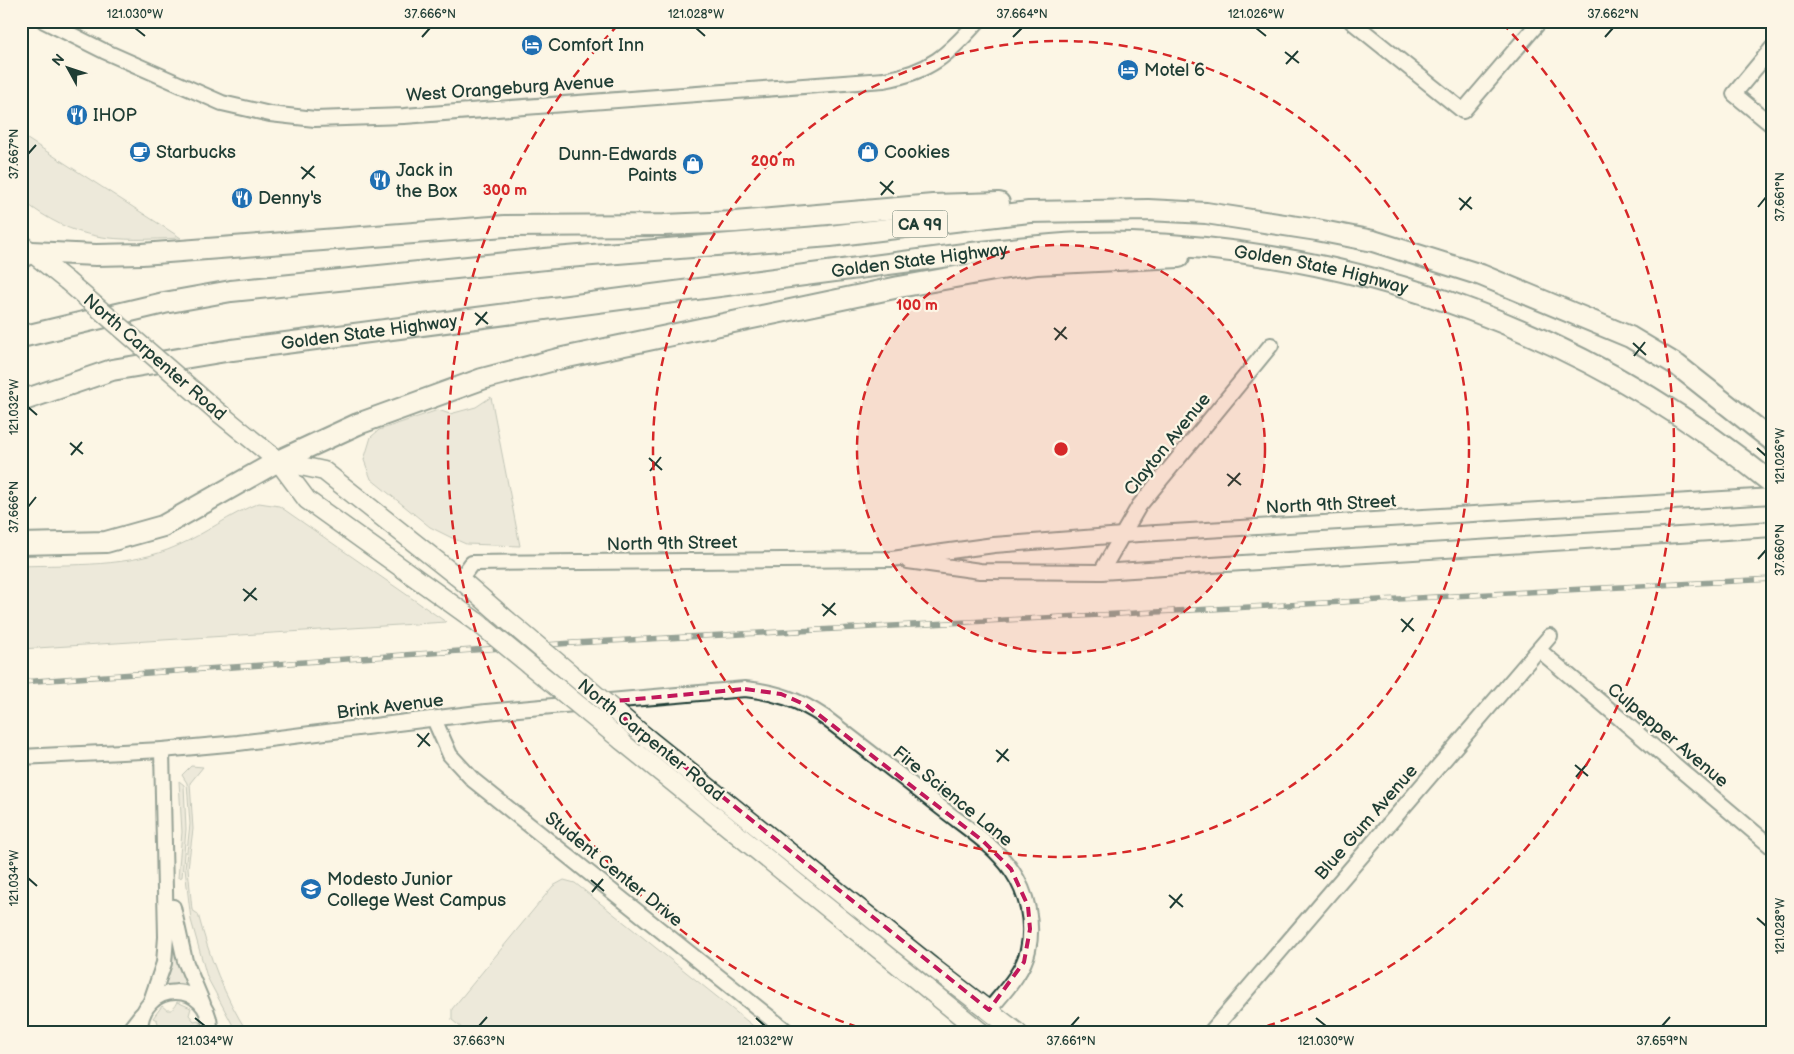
<svg xmlns="http://www.w3.org/2000/svg" width="1794" height="1054" font-family="'Balsamiq Sans',sans-serif">
	<style>
		.green { fill: #dcdacc; stroke: #7e8c80 }
		.lines { fill: none; stroke-linecap: round; stroke-linejoin: round }
		.minor-casing { stroke: #1f3d34; stroke-width: 18 }
		.major-casing { stroke: #1f3d34; stroke-width: 21 }
		.highway-casing { stroke: #1f3d34; stroke-width: 24 }
		.minor { stroke: #fcf5e5; stroke-width: 14 }
		.major { stroke: #fcf5e5; stroke-width: 18 }
		.highway { stroke: #fcf5e5; stroke-width: 20 }
		.rail-casing { stroke: #1f3d34; stroke-width: 5.5 }
		.rail { stroke: #fcf5e5; stroke-width: 4; stroke-dasharray: 11; stroke-linecap: butt }
		.major-bridge-casing { stroke: #1f3d34; stroke-width: 21; stroke-linecap: butt }
		.major-bridge { stroke: #fcf5e5; stroke-width: 18 }
		.marked { fill: none; stroke: #c2185b; stroke-width: 4; stroke-dasharray: 10 6; stroke-linejoin: round }
		.ticks { fill: none; stroke: #1f3d34; stroke-width: 2 }
		.ring { fill: none; stroke: #d62828; stroke-width: 2.5; stroke-dasharray: 9 6 }
		.labels { text-anchor: middle; stroke-width: 4.5; stroke-linejoin: round; paint-order: stroke }
		.shield { fill: #fcf5e5; stroke: #617469; stroke-width: 1 }
		.shield-label { font-size: 16px; font-weight: bold; fill: #1f3d34 }
		.poi-label { font-size: 18px; fill: #1f3d34; stroke: #fcf5e5; text-anchor: start }
		.street-label { font-size: 18px; fill: #1f3d34; stroke: #fcf5e5 }
		.centre { fill: #d62828; stroke: #fcf5e5; stroke-width: 2.5 }
		.ring-label { font-size: 15px; text-anchor: middle; font-weight: bold; fill: #d62828; stroke: #fcf5e5; stroke-width: 4.5; stroke-linejoin: round; paint-order: stroke }
		.neatline { fill: none; stroke: #1f3d34; stroke-width: 2 }
		.ticks-label { font-size: 12px; text-anchor: middle; fill: #1f3d34 }
	</style>
	<rect width="100%" height="100%" fill="#fcf5e5"/>
	<filter id="ink" filterUnits="userSpaceOnUse"><feTurbulence type="fractalNoise" baseFrequency=".02" numOctaves="2"/><feDisplacementMap in="SourceGraphic" scale="10" xChannelSelector="R" yChannelSelector="G"/><feConvolveMatrix kernelMatrix="1 2 1 2 8 2 1 2 1" color-interpolation-filters="sRGB"/></filter>
	<g filter="url(#ink)">
		<g class="green">
			<path d="M 21,135 L 181,238 C 115,241 76,243 21,199 Z"/>
			<path d="M 491,397 L 520,546 L 466,544 L 450,537 L 430,527 L 371,479 L 364,460 L 371,437 L 379,430 L 438,410 L 450,414 L 476,407 Z"/>
			<path d="M 259,503 L 279,506 L 446,622 L 21,649 L 21,566 C 74,564 128,568 177,546 C 205,534 230,514 259,503 Z"/>
			<path d="M 191,766 L 203,767 L 190,783 L 193,829 L 188,868 L 192,910 L 198,914 C 209,956 224,996 248,1033 L 237,1033 L 207,977 L 191,920 L 185,869 L 190,824 L 187,783 L 182,775 Z"/>
			<path d="M 179,781 L 184,785 L 186,829 L 182,877 L 178,878 L 182,832 Z"/>
			<path d="M 564,880 L 575,883 L 762,1033 L 468,1033 L 452,1020 L 452,1009 L 553,886 Z"/>
			<path d="M 172,933 L 188,985 L 163,985 Z"/>
			<path d="M 177,1002 L 191,1008 L 189,1015 L 194,1021 L 199,1020 L 200,1033 L 151,1033 L 159,1027 L 157,1020 L 153,1018 L 162,1006 L 167,1010 L 172,1010 Z"/>
		</g>
		<g class="lines">
			<g class="minor-casing">
				<g id="minor">
					<path d="M 44,21 L 104,51 L 222,103 L 270,114 L 315,119 L 404,116 L 884,80 C 930,72 948,55 978,21"/>
					<path d="M 1351,21 L 1463,111 L 1540,21"/>
					<path d="M 1773,47 L 1734,94 L 1773,126"/>
					<path d="M 908,561 L 980,571 L 1101,572 L 1773,529"/>
					<path d="M 1101,572 L 1139,506 L 1271,345"/>
					<path d="M 460,579 L 472,563 L 892,559 L 994,545 L 1123,535 L 1773,496"/>
					<path d="M 1539,650 L 1773,848"/>
					<path d="M 434,719 L 450,755 L 473,780 L 789,1033"/>
					<path d="M 21,757 L 162,750 L 238,743 L 486,712 L 745,689 C 776,692 799,700 824,717 C 864,747 904,779 944,810 C 967,828 995,846 1012,871 C 1027,893 1034,923 1028,950 C 1023,973 1003,993 989,1010"/>
					<path d="M 173,907 L 185,961 L 203,1004"/>
					<path d="M 151,1001 L 164,963 L 166,937 L 162,750"/>
					<path d="M 127,1033 L 141,1015"/>
					<path d="M 140,1033 C 138,979 213,978 210,1033"/>
					<path d="M 1210,1033 L 1550,636"/>
				</g>
			</g>
			<g class="major-casing">
				<g id="major">
					<path d="M 21,244 L 67,281"/>
					<path d="M 218,412 L 278,461 L 307,500 L 477,622"/>
					<path d="M 278,461 L 324,471 L 460,579 L 507,620"/>
					<path d="M 647,738 L 932,967 L 1018,1033"/>
					<path d="M 621,740 L 982,1033"/>
				</g>
			</g>
			<g class="highway-casing">
				<g id="highway">
					<path d="M 21,258 L 31,252 L 96,255 L 142,254 L 505,226 L 664,225 L 735,222 L 933,205 L 999,203"/>
					<path d="M 21,337 L 164,303 L 231,291 L 555,258 L 830,236 L 1029,212 L 1148,210 L 1206,213 L 1317,230 L 1373,241 L 1481,275 L 1630,337 L 1677,365 L 1773,441"/>
					<path id="s1" d="M 21,401 L 112,370 L 232,350 L 972,253 C 1025,247 1078,241 1131,243 C 1368,251 1590,335 1773,484"/>
					<path d="M 21,544 L 106,542 L 163,526 L 278,461 L 358,424 L 482,379 L 558,359 L 899,287 L 1000,269 L 1036,264 L 1179,257"/>
				</g>
			</g>
			<use href="#minor" class="minor"/>
			<use href="#major" class="major"/>
			<use href="#highway" class="highway"/>
			<g class="rail-casing">
				<path id="rail" d="M 21,682 L 573,643 L 1773,579"/>
			</g>
			<use href="#rail" class="rail"/>
			<g class="major-bridge-casing">
				<g id="major-bridge">
					<path d="M 67,281 L 218,412"/>
					<path d="M 507,620 L 647,738"/>
					<path d="M 477,622 L 621,740"/>
				</g>
			</g>
			<use href="#major-bridge" class="major-bridge"/>
		</g>
	</g>
	<path d="M0 0H1794V1054H0ZM 745,689 L 781,694 L 806,705 L 983,841 L 1011,869 L 1028,906 L 1030,929 L 1024,962 L 989,1010 L 604,702 Z" fill="#fcf5e5" fill-opacity=".55" fill-rule="evenodd"/>
	<path class="marked" d="M 745,689 L 781,694 L 806,705 L 983,841 L 1011,869 L 1028,906 L 1030,929 L 1024,962 L 989,1010 L 604,702 Z"/>
	<path class="ticks" d="M 135,28 L 145,36M 696,28 L 705,36M 1256,28 L 1266,36M 422,37 L 430,28M 1013,37 L 1022,28M 1605,37 L 1613,28M 1285,52 L 1299,63M 1286,64 L 1298,51M 28,154 L 36,145M 301,167 L 315,178M 302,179 L 314,166M 880,182 L 894,194M 881,195 L 893,181M 1459,198 L 1472,209M 1758,207 L 1766,197M 1460,210 L 1471,197M 475,313 L 488,324M 476,325 L 487,312M 1054,328 L 1067,339M 1055,340 L 1066,327M 1633,343 L 1646,355M 1634,356 L 1645,342M 28,407 L 37,415M 70,443 L 83,454M 1757,448 L 1766,456M 71,455 L 82,442M 649,458 L 662,470M 650,471 L 661,457M 1227,474 L 1241,485M 1228,486 L 1240,473M 28,507 L 36,497M 1758,559 L 1766,550M 243,589 L 257,600M 244,601 L 256,588M 822,604 L 836,615M 823,616 L 835,603M 1401,619 L 1414,631M 1402,632 L 1413,618M 417,734 L 430,746M 418,747 L 429,733M 996,750 L 1009,761M 997,762 L 1008,749M 1575,765 L 1588,776M 1576,777 L 1587,764M 28,878 L 37,886M 591,880 L 604,891M 592,892 L 603,879M 1169,895 L 1183,907M 1170,908 L 1182,894M 1757,918 L 1766,926M 195,1018 L 205,1026M 756,1018 L 765,1026M 1316,1018 L 1326,1026M 479,1026 L 487,1017M 1071,1026 L 1079,1017M 1662,1026 L 1670,1017"/>
	<circle cx="1061" cy="449" r="204" fill="#d62828" fill-opacity=".12"/>
	<g class="ring">
		<circle cx="1061" cy="449" r="204"/>
		<circle cx="1061" cy="449" r="408"/>
		<path d="M872 1032A613 613 0 0 1 620 23M1502 23A613 613 0 0 1 1250 1032"/>
	</g>
	<defs>
		<g id="hotel-disc" transform="scale(1.125)"><circle r="9.5" fill="#1f6fb2" stroke="#fcf5e5"/><path d="M-6-4.5h1.5V1H6V5H4.5V3h-9V5H-6ZM-4 0a1.8 1.8 0 1 1 3.6 0ZM.5 0V-2.5h3Q6-2.5 6 0Z" fill="#fff"/></g>
		<g id="restaurant-disc" transform="scale(1.125)"><circle r="9.5" fill="#1f6fb2" stroke="#fcf5e5"/><path d="M-5-6h1v4h1v-4h1v4h1v-4h1v5L-1.5 .5V6h-2V.5L-5-1ZM5-6V6H3V1.5H1.5Q1.5-4 5-6Z" fill="#fff"/></g>
		<g id="cafe-disc" transform="scale(1.125)"><circle r="9.5" fill="#1f6fb2" stroke="#fcf5e5"/><path d="M-5.5-4.5H6V0H3Q3 3.5 0 3.5H-2.5Q-5.5 3.5-5.5 0ZM3-3.2v2h1.7v-2ZM-6 4.5H4V6H-6Z" fill="#fff"/></g>
		<g id="shop-disc" transform="scale(1.125)"><circle r="9.5" fill="#1f6fb2" stroke="#fcf5e5"/><path d="M-5-2.5h2.3a2.7 3.5 0 0 1 5.4 0H5L5.5 6h-11ZM-1.5-2.5h3a1.5 2.3 0 0 0-3 0Z" fill="#fff"/></g>
		<g id="university-disc" transform="scale(1.125)"><circle r="9.5" fill="#1f6fb2" stroke="#fcf5e5"/><path d="M0-5L7-2L0 1L-7-2ZM-4 1L0 2.5L4 1V4Q0 6-4 4Z" fill="#fff"/></g>
	</defs>
	<g fill-rule="evenodd">
		<use href="#hotel-disc" x="532" y="45"/>
		<use href="#hotel-disc" x="1128" y="70"/>
		<use href="#restaurant-disc" x="77" y="115"/>
		<use href="#cafe-disc" x="140" y="152"/>
		<use href="#shop-disc" x="868" y="152"/>
		<use href="#shop-disc" x="693" y="164"/>
		<use href="#restaurant-disc" x="380" y="180"/>
		<use href="#restaurant-disc" x="242" y="198"/>
		<use href="#university-disc" x="311" y="889"/>
	</g>
	<g class="labels">
		<rect class="shield" x="892.5" y="210.5" width="55" height="27" rx="4"/>
		<g class="shield-label">
			<text x="920" y="230">CA 99</text>
		</g>
		<g class="poi-label">
			<text x="548" y="51">Comfort Inn</text>
			<text x="1144" y="76">Motel 6</text>
			<text x="93" y="121">IHOP</text>
			<text x="156" y="158">Starbucks</text>
			<text x="884" y="158">Cookies</text>
			<text x="677" y="160" text-anchor="end">Dunn-Edwards<tspan x="677" dy="21">Paints</tspan></text>
			<text x="396" y="176">Jack in<tspan x="396" dy="21">the Box</tspan></text>
			<text x="258" y="204">Denny's</text>
			<text x="327" y="885">Modesto Junior<tspan x="327" dy="21">College West Campus</tspan></text>
		</g>
		<g class="street-label">
			<text transform="translate(510 88) rotate(-4)" y="6">West Orangeburg Avenue</text>
			<text dy="6" stroke="none"><textPath href="#s1" startOffset="911">Golden State Highway</textPath></text>
			<text dy="6" stroke="none"><textPath href="#s1" startOffset="1316">Golden State Highway</textPath></text>
			<text dy="6" stroke="none"><textPath href="#s1" startOffset="356">Golden State Highway</textPath></text>
			<text transform="translate(155 357) rotate(41)" y="6">North Carpenter Road</text>
			<text transform="translate(1167 444) rotate(-51)" y="6">Clayton Avenue</text>
			<text transform="translate(1331 504) rotate(-3)" y="6">North 9th Street</text>
			<text transform="translate(672 543) rotate(-1)" y="6">North 9th Street</text>
			<text transform="translate(390 706) rotate(-7)" y="6">Brink Avenue</text>
			<text transform="translate(1668 735) rotate(40)" y="6">Culpepper Avenue</text>
			<text transform="translate(651 740) rotate(39)" y="6">North Carpenter Road</text>
			<text transform="translate(953 796) rotate(39)" y="6">Fire Science Lane</text>
			<text transform="translate(1366 822) rotate(-49)" y="6">Blue Gum Avenue</text>
			<text transform="translate(614 869) rotate(39)" y="6">Student Center Drive</text>
		</g>
	</g>
	<circle cx="1061" cy="449" r="8" class="centre"/>
	<g class="ring-label">
		<text x="773" y="166">200 m</text>
		<text x="505" y="195">300 m</text>
		<text x="917" y="310">100 m</text>
	</g>
	<rect width="1794" height="1054" fill="none" stroke="#fcf5e5" stroke-width="55"/>
	<g transform="translate(68 68) rotate(310)" stroke="#fcf5e5" stroke-width="4" paint-order="stroke">
	<path d="M0-4L9 19L0 12L-9 19Z" fill="#1f3d34"/>
	<text y="-8" font-size="14" font-weight="bold" text-anchor="middle" fill="#1f3d34">N</text>
	</g>
	<rect x="28" y="28" width="1738" height="998" class="neatline"/>
	<g class="ticks-label">
		<text x="135" y="18">121.030°W</text>
		<text x="430" y="18">37.666°N</text>
		<text x="696" y="18">121.028°W</text>
		<text x="1022" y="18">37.664°N</text>
		<text x="1256" y="18">121.026°W</text>
		<text x="1613" y="18">37.662°N</text>
		<text transform="translate(14 154) rotate(-90)" y="4">37.667°N</text>
		<text transform="translate(1780 197) rotate(-90)" y="4">37.661°N</text>
		<text transform="translate(14 407) rotate(-90)" y="4">121.032°W</text>
		<text transform="translate(1780 456) rotate(-90)" y="4">121.026°W</text>
		<text transform="translate(14 507) rotate(-90)" y="4">37.666°N</text>
		<text transform="translate(1780 550) rotate(-90)" y="4">37.660°N</text>
		<text transform="translate(14 878) rotate(-90)" y="4">121.034°W</text>
		<text transform="translate(1780 926) rotate(-90)" y="4">121.028°W</text>
		<text x="205" y="1045">121.034°W</text>
		<text x="479" y="1045">37.663°N</text>
		<text x="765" y="1045">121.032°W</text>
		<text x="1071" y="1045">37.661°N</text>
		<text x="1326" y="1045">121.030°W</text>
		<text x="1662" y="1045">37.659°N</text>
	</g>
</svg>
